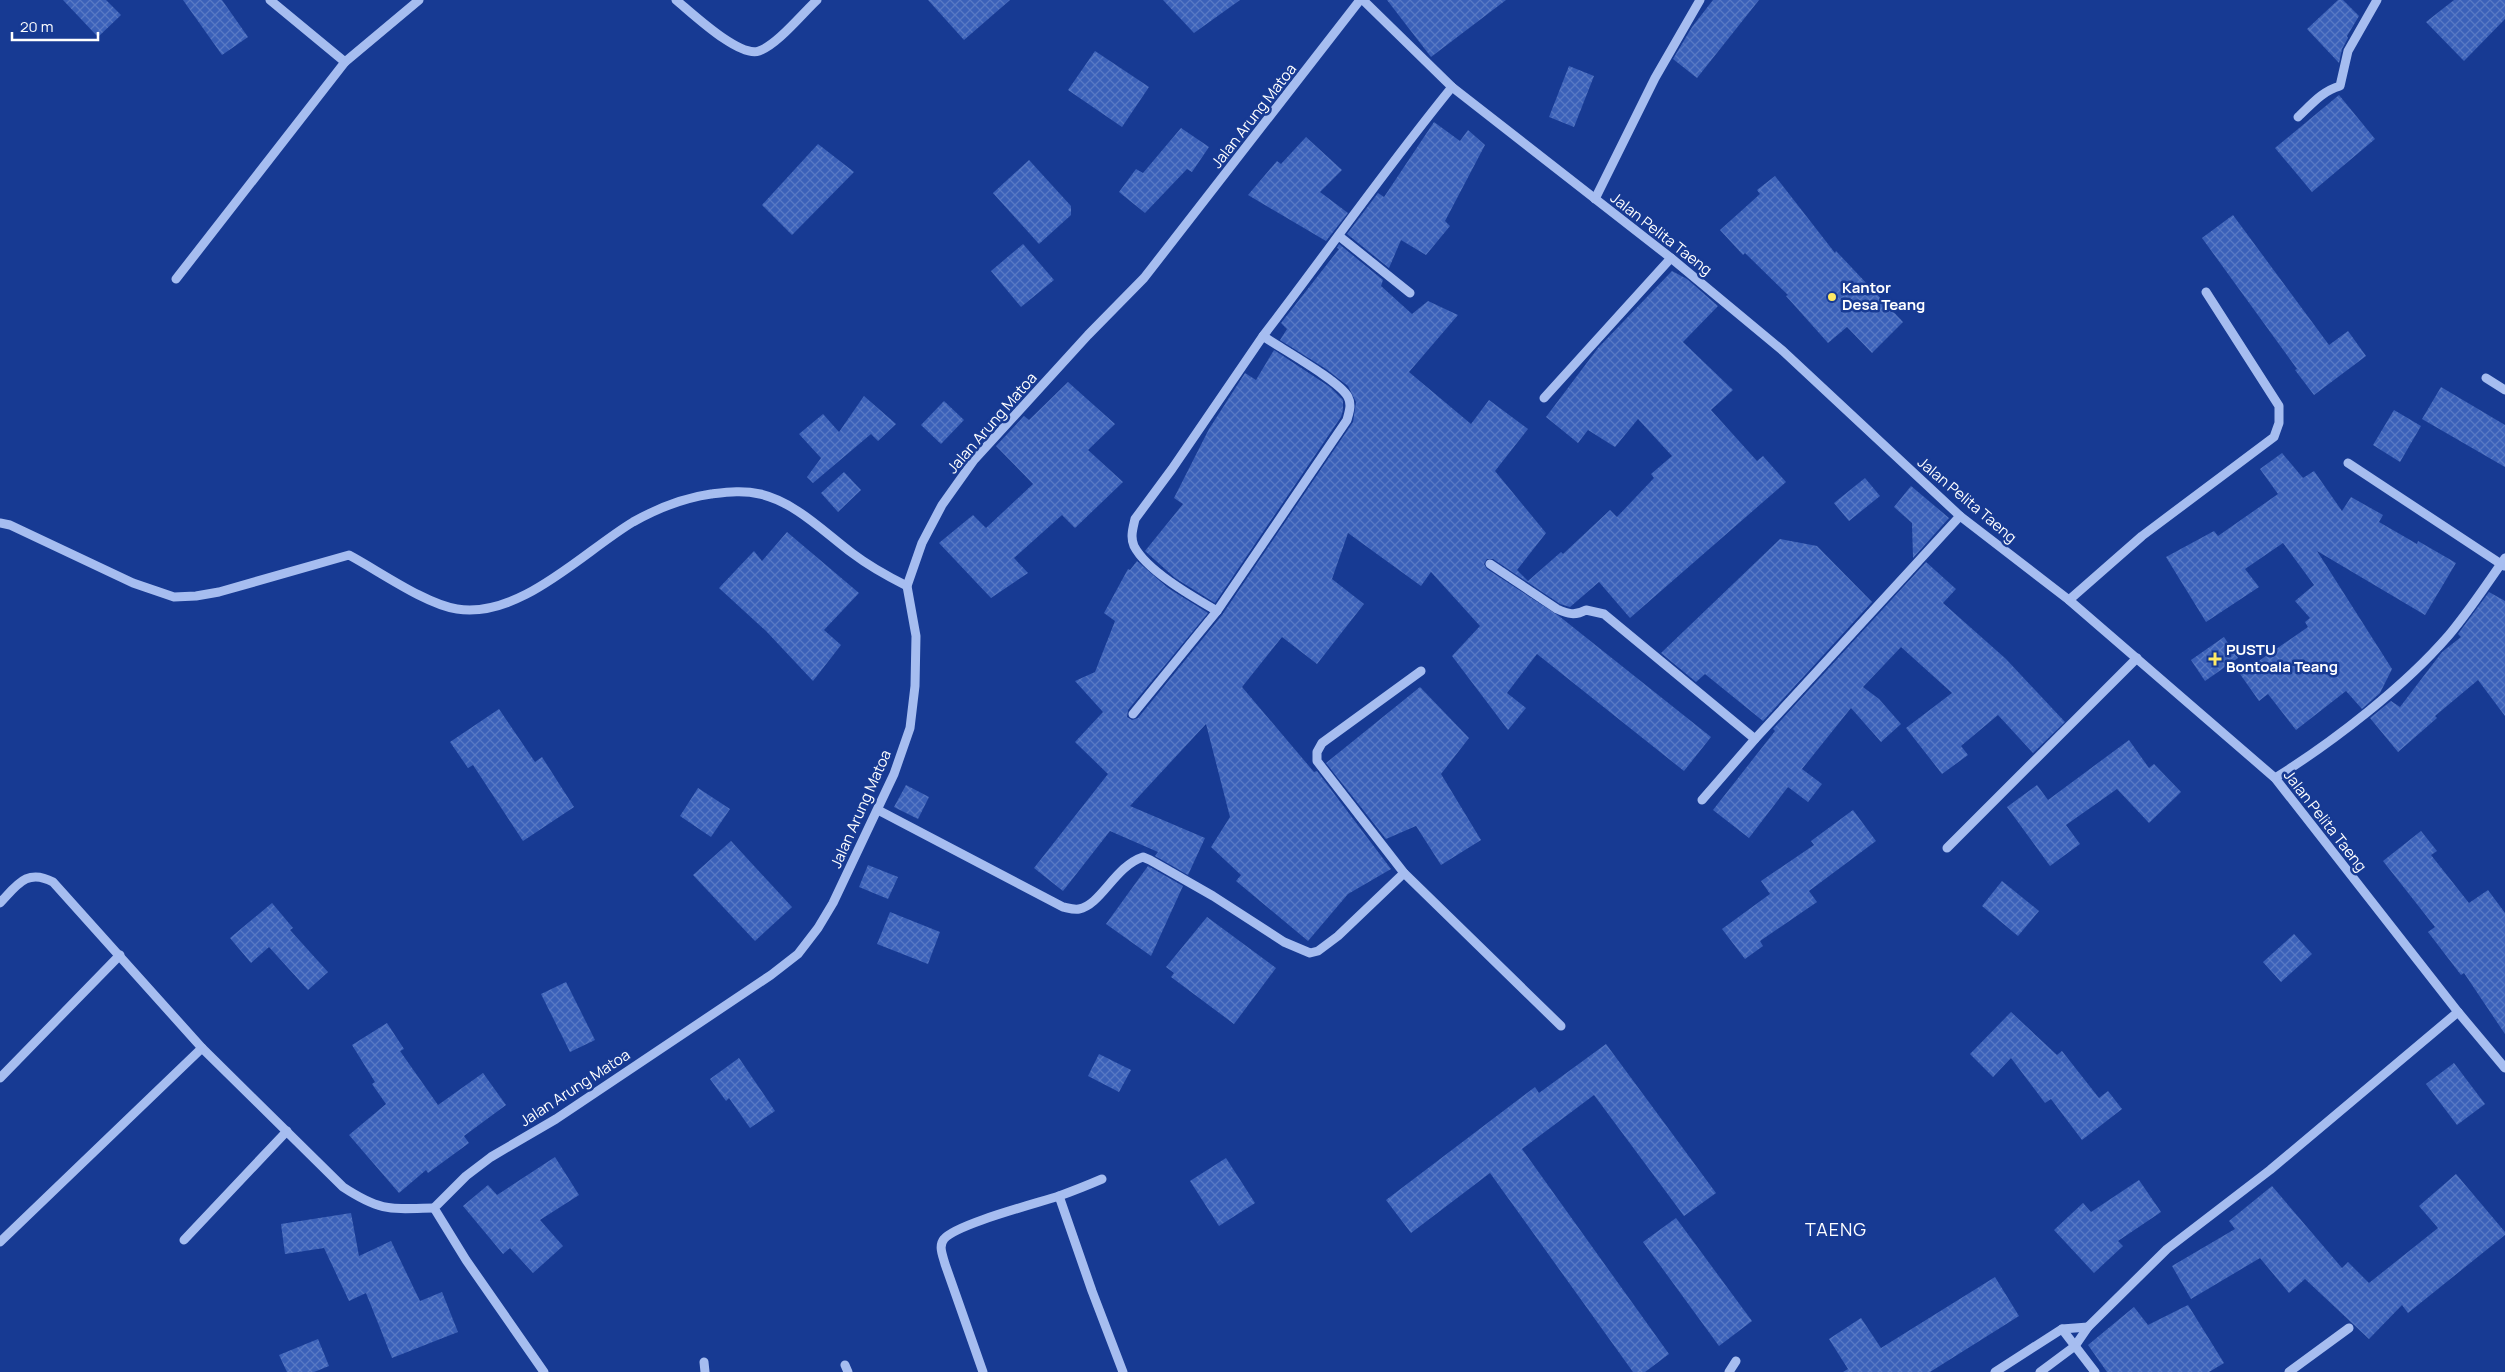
<svg xmlns="http://www.w3.org/2000/svg" width="2505" height="1372" font-family="Manrope,sans-serif">
	<style>
		.building { fill: url(#building-cross-hatch) }
		.lines { fill: none; stroke-linecap: round; stroke-linejoin: round }
		.minor { stroke: #a6bdf0; stroke-width: 9 }
		.poi-dot { fill: #ffea66; stroke: #173a93; stroke-width: 2 }
		.labels { text-anchor: middle; stroke-width: 5; stroke-linejoin: round; paint-order: stroke }
		.street-label { font-size: 15px; fill: #fff; stroke: #173a93 }
		.poi-label { font-size: 15px; font-weight: bold; fill: #fff; stroke: #173a93; text-anchor: start }
		.quarter-label { font-size: 18px; letter-spacing: 1px; fill: #fff; stroke: #173a93 }
	</style>
	<defs>
		<pattern id="building-cross-hatch" width="8" height="8" patternUnits="userSpaceOnUse" patternTransform="scale(1.25)"><rect width="8" height="8" fill="#3b61b9"/><path d="M0 0l8 8M0 8l8-8" fill="none" stroke="#5879c4"/></pattern>
	</defs>
	<rect width="100%" height="100%" fill="#173a93"/>
	<g class="building">
		<path d="M 63,0 L 106,0 L 121,15 L 98,37 Z"/>
		<path d="M 183,0 L 222,0 L 248,37 L 222,55 Z"/>
		<path d="M 928,0 L 1010,0 L 964,40 Z"/>
		<path d="M 1163,0 L 1240,0 L 1194,33 Z"/>
		<path d="M 1387,0 L 1506,0 L 1431,57 Z"/>
		<path d="M 1713,0 L 1759,0 L 1697,78 L 1673,59 L 1692,27 Z"/>
		<path d="M 2338,0 L 2343,0 L 2359,16 L 2347,36 L 2348,38 L 2342,49 L 2339,63 L 2307,29 Z"/>
		<path d="M 2454,0 L 2505,0 L 2505,19 L 2464,61 L 2426,22 Z"/>
		<path d="M 1095,51 L 1149,87 L 1122,127 L 1068,90 Z"/>
		<path d="M 1569,66 L 1594,76 L 1574,127 L 1549,117 Z"/>
		<path d="M 2339,95 L 2375,139 L 2312,192 L 2275,148 Z"/>
		<path d="M 1434,122 L 1460,141 L 1468,130 L 1485,145 L 1445,221 L 1450,226 L 1426,255 L 1401,240 L 1389,268 L 1347,234 L 1378,193 L 1384,197 Z"/>
		<path d="M 1181,128 L 1209,147 L 1192,172 L 1187,169 L 1145,213 L 1119,192 L 1136,169 L 1143,173 Z"/>
		<path d="M 1306,137 L 1342,170 L 1320,192 L 1348,213 L 1326,241 L 1248,195 L 1277,161 L 1281,164 Z"/>
		<path d="M 818,144 L 854,172 L 792,235 L 762,205 Z"/>
		<path d="M 1029,160 L 1071,206 L 1071,215 L 1039,244 L 993,193 Z"/>
		<path d="M 1775,176 L 1835,253 L 1836,251 L 1903,322 L 1872,353 L 1847,327 L 1828,343 L 1786,296 L 1788,295 L 1745,253 L 1743,255 L 1720,230 L 1760,194 L 1757,190 Z"/>
		<path d="M 2233,215 L 2329,345 L 2348,331 L 2366,356 L 2314,395 L 2295,370 L 2297,369 L 2202,238 Z"/>
		<path d="M 1023,244 L 1054,280 L 1021,307 L 991,271 Z"/>
		<path d="M 1339,244 L 1383,280 L 1381,286 L 1412,314 L 1428,301 L 1458,315 L 1409,372 L 1471,424 L 1489,400 L 1528,429 L 1495,471 L 1546,533 L 1517,570 L 1528,581 L 1561,552 L 1563,554 L 1610,510 L 1617,517 L 1654,478 L 1651,474 L 1672,456 L 1638,419 L 1615,447 L 1588,430 L 1578,443 L 1546,417 L 1598,348 L 1672,271 L 1687,279 L 1718,306 L 1683,342 L 1733,390 L 1711,410 L 1757,461 L 1763,456 L 1786,482 L 1630,618 L 1599,582 L 1570,607 L 1560,604 L 1493,559 L 1487,559 L 1484,564 L 1487,569 L 1559,616 L 1711,737 L 1684,771 L 1537,654 L 1507,693 L 1526,708 L 1508,730 L 1452,656 L 1480,626 L 1431,572 L 1421,586 L 1348,533 L 1332,579 L 1364,604 L 1317,664 L 1282,637 L 1242,687 L 1314,772 L 1317,771 L 1391,869 L 1348,894 L 1308,941 L 1236,881 L 1241,875 L 1211,847 L 1230,817 L 1206,724 L 1130,806 L 1205,838 L 1188,875 L 1155,856 L 1158,852 L 1110,831 L 1063,891 L 1034,868 L 1108,774 L 1075,742 L 1103,712 L 1075,681 L 1095,672 L 1115,621 L 1104,613 L 1128,569 L 1130,570 L 1137,561 L 1168,588 L 1208,613 L 1128,710 L 1127,717 L 1132,720 L 1138,718 L 1222,615 L 1353,422 L 1356,402 L 1348,386 L 1326,369 L 1280,340 L 1287,329 L 1281,323 L 1339,249 L 1337,248 Z"/>
		<path d="M 1274,350 L 1330,387 L 1343,400 L 1343,410 L 1341,417 L 1215,603 L 1175,578 L 1145,551 L 1183,504 L 1174,498 L 1209,429 L 1245,373 L 1256,380 Z"/>
		<path d="M 1068,382 L 1115,424 L 1088,450 L 1123,482 L 1075,528 L 1062,515 L 1014,558 L 1028,573 L 991,598 L 939,543 L 973,515 L 986,528 L 1033,484 L 996,446 L 1024,416 L 1029,420 Z"/>
		<path d="M 2441,387 L 2505,425 L 2505,467 L 2422,419 Z"/>
		<path d="M 864,396 L 896,424 L 878,441 L 871,434 L 813,483 L 807,477 L 821,458 L 799,434 L 823,414 L 839,432 Z"/>
		<path d="M 944,401 L 964,420 L 941,444 L 921,425 Z"/>
		<path d="M 2394,410 L 2421,426 L 2400,462 L 2373,445 Z"/>
		<path d="M 2282,453 L 2303,478 L 2314,471 L 2342,511 L 2351,497 L 2383,515 L 2379,522 L 2417,544 L 2418,541 L 2456,563 L 2425,615 L 2317,551 L 2392,669 L 2380,693 L 2362,709 L 2346,691 L 2296,730 L 2268,694 L 2259,701 L 2240,674 L 2308,627 L 2305,622 L 2310,618 L 2295,601 L 2314,585 L 2283,543 L 2245,569 L 2259,587 L 2206,622 L 2166,557 L 2214,531 L 2218,536 L 2278,494 L 2260,469 Z"/>
		<path d="M 844,472 L 861,490 L 838,512 L 821,493 Z"/>
		<path d="M 1865,478 L 1880,496 L 1849,521 L 1834,503 Z"/>
		<path d="M 1911,486 L 1949,518 L 1913,558 L 1912,523 L 1894,507 Z"/>
		<path d="M 787,532 L 859,593 L 824,630 L 841,645 L 813,681 L 766,631 L 719,588 L 754,551 L 762,561 Z"/>
		<path d="M 1780,539 L 1817,546 L 1872,602 L 1763,721 L 1705,674 L 1696,682 L 1661,653 Z"/>
		<path d="M 1926,562 L 1956,589 L 1943,603 L 2006,659 L 2065,722 L 2033,753 L 1998,715 L 1961,746 L 1968,755 L 1942,774 L 1906,728 L 1952,693 L 1901,647 L 1863,687 L 1879,699 L 1901,724 L 1881,742 L 1851,708 L 1802,769 L 1822,784 L 1808,802 L 1788,787 L 1749,838 L 1713,810 L 1775,731 L 1773,729 Z"/>
		<path d="M 2489,592 L 2505,601 L 2505,716 L 2478,680 L 2435,716 L 2437,718 L 2398,752 L 2370,718 L 2391,701 L 2400,707 L 2442,652 L 2461,637 L 2458,634 Z"/>
		<path d="M 2224,637 L 2238,658 L 2205,681 L 2191,660 Z"/>
		<path d="M 1420,687 L 1469,738 L 1441,774 L 1481,840 L 1441,865 L 1416,826 L 1386,839 L 1326,763 Z"/>
		<path d="M 499,709 L 535,762 L 542,757 L 574,807 L 523,841 L 473,765 L 468,768 L 450,742 Z"/>
		<path d="M 2129,740 L 2149,768 L 2154,764 L 2181,792 L 2149,823 L 2117,789 L 2066,825 L 2080,844 L 2050,866 L 2007,807 L 2037,785 L 2048,800 Z"/>
		<path d="M 906,785 L 929,797 L 918,819 L 894,807 Z"/>
		<path d="M 698,788 L 730,809 L 711,837 L 680,816 Z"/>
		<path d="M 1853,810 L 1876,841 L 1809,891 L 1817,902 L 1760,941 L 1763,946 L 1745,959 L 1722,929 L 1770,894 L 1761,881 L 1814,845 L 1811,841 Z"/>
		<path d="M 2421,831 L 2437,851 L 2431,855 L 2469,903 L 2488,890 L 2505,913 L 2505,1034 L 2464,973 L 2461,975 L 2428,932 L 2435,927 L 2383,861 Z"/>
		<path d="M 731,841 L 792,907 L 755,941 L 693,875 Z"/>
		<path d="M 868,865 L 898,877 L 888,899 L 859,887 Z"/>
		<path d="M 1148,866 L 1183,886 L 1151,956 L 1106,924 Z"/>
		<path d="M 2002,881 L 2039,911 L 2018,936 L 1982,906 Z"/>
		<path d="M 272,903 L 293,928 L 290,930 L 328,972 L 308,990 L 269,947 L 251,963 L 230,938 Z"/>
		<path d="M 890,912 L 940,932 L 928,964 L 877,944 Z"/>
		<path d="M 1207,917 L 1276,968 L 1234,1024 L 1171,977 L 1174,973 L 1166,967 Z"/>
		<path d="M 2294,934 L 2312,954 L 2281,982 L 2263,962 Z"/>
		<path d="M 566,982 L 595,1040 L 570,1052 L 541,994 Z"/>
		<path d="M 2011,1012 L 2057,1055 L 2062,1051 L 2099,1098 L 2108,1091 L 2122,1109 L 2082,1140 L 2051,1099 L 2045,1103 L 2011,1058 L 1993,1077 L 1970,1054 Z"/>
		<path d="M 387,1023 L 404,1049 L 400,1051 L 438,1105 L 483,1073 L 506,1105 L 464,1136 L 469,1143 L 428,1173 L 426,1170 L 399,1193 L 349,1135 L 386,1104 L 372,1084 L 375,1082 L 352,1045 Z"/>
		<path d="M 1606,1044 L 1716,1193 L 1684,1216 L 1594,1095 L 1522,1149 L 1669,1354 L 1645,1372 L 1633,1372 L 1490,1173 L 1411,1233 L 1386,1200 L 1535,1087 L 1539,1093 Z"/>
		<path d="M 1099,1054 L 1131,1070 L 1119,1092 L 1088,1076 Z"/>
		<path d="M 739,1058 L 775,1111 L 750,1128 L 729,1098 L 726,1101 L 710,1079 Z"/>
		<path d="M 2454,1063 L 2485,1104 L 2457,1125 L 2426,1084 Z"/>
		<path d="M 555,1157 L 579,1195 L 540,1220 L 563,1246 L 533,1273 L 510,1248 L 503,1254 L 463,1206 L 488,1185 L 497,1195 Z"/>
		<path d="M 1226,1158 L 1255,1203 L 1219,1226 L 1190,1181 Z"/>
		<path d="M 2456,1174 L 2505,1232 L 2505,1235 L 2408,1313 L 2402,1305 L 2369,1339 L 2305,1279 L 2289,1293 L 2260,1258 L 2191,1299 L 2172,1266 L 2235,1229 L 2229,1221 L 2272,1186 L 2342,1268 L 2348,1262 L 2369,1283 L 2438,1228 L 2419,1206 Z"/>
		<path d="M 2139,1180 L 2161,1212 L 2118,1241 L 2123,1246 L 2094,1273 L 2054,1230 L 2083,1203 L 2091,1212 Z"/>
		<path d="M 351,1213 L 359,1256 L 391,1241 L 420,1301 L 442,1292 L 458,1332 L 392,1358 L 366,1293 L 349,1301 L 324,1248 L 285,1254 L 281,1224 Z"/>
		<path d="M 1676,1218 L 1752,1321 L 1719,1346 L 1643,1242 Z"/>
		<path d="M 1995,1277 L 2019,1316 L 1930,1372 L 1843,1372 L 1848,1369 L 1829,1339 L 1861,1318 L 1881,1348 Z"/>
		<path d="M 2188,1305 L 2224,1363 L 2209,1372 L 2107,1372 L 2088,1345 L 2134,1307 L 2148,1325 Z"/>
		<path d="M 318,1339 L 329,1366 L 314,1372 L 287,1372 L 279,1355 Z"/>
	</g>
	<g class="lines">
		<g class="minor">
			<path d="M 270,0 L 345,62 L 419,0"/>
			<path d="M 676,0 C 692,13 739,58 759,51 C 777,45 802,14 817,0"/>
			<path d="M 1363,0 L 1452,87 L 1671,258 L 1783,351 L 1960,516 L 2069,600 L 2275,778 L 2458,1012 L 2505,1068"/>
			<path d="M 2298,117 C 2311,105 2322,91 2340,86 L 2348,51 L 2377,0"/>
			<path d="M 1595,199 L 1655,78 L 1700,0"/>
			<path d="M 1339,236 L 1410,293"/>
			<path d="M 176,279 L 345,62"/>
			<path d="M 2486,378 L 2505,390"/>
			<path d="M 1544,398 L 1671,258"/>
			<path d="M 2348,463 L 2504,566"/>
			<path d="M 0,523 L 10,525 L 133,583 L 174,597 L 196,596 L 219,592 L 349,555 C 379,571 425,604 457,609 C 520,619 583,552 633,522 C 658,508 683,498 711,494 C 728,492 743,490 760,494 C 795,502 824,532 852,553 C 869,566 887,576 907,586"/>
			<path d="M 1490,564 L 1557,609 C 1568,614 1575,616 1586,610 L 1604,614 L 1755,739"/>
			<path d="M 2069,600 L 2142,536 L 2274,437 L 2279,423 L 2279,406 L 2206,292"/>
			<path d="M 1217,611 C 1193,597 1147,571 1134,546 C 1130,537 1133,528 1135,519 L 1172,469 L 1263,336"/>
			<path d="M 1421,671 L 1322,743 L 1317,752 L 1317,761 L 1404,873 L 1561,1026"/>
			<path d="M 1133,714 L 1217,611 L 1347,420 C 1349,412 1352,405 1348,397 C 1340,381 1280,348 1263,336 C 1326,254 1386,168 1452,87"/>
			<path d="M 2275,778 C 2333,742 2404,687 2449,635 C 2469,611 2487,584 2505,558"/>
			<path d="M 1702,800 L 1755,739 L 1960,516"/>
			<path d="M 878,810 L 1063,907 C 1068,908 1074,910 1079,909 C 1101,905 1115,866 1143,857 L 1150,860 L 1213,896 L 1284,942 L 1310,953 L 1318,951 L 1338,936 L 1404,873"/>
			<path d="M 1947,848 L 2137,658"/>
			<path d="M 0,903 C 17,885 27,868 53,882 L 202,1048 L 343,1187 C 381,1212 391,1209 434,1208"/>
			<path d="M 0,1078 L 120,955"/>
			<path d="M 1059,1196 L 1092,1291 L 1123,1372"/>
			<path d="M 184,1240 L 287,1131"/>
			<path d="M 0,1242 L 202,1048"/>
			<path d="M 2062,1329 L 2095,1372"/>
			<path d="M 704,1362 L 705,1372"/>
			<path d="M 845,1365 L 848,1372"/>
			<path d="M 544,1372 L 466,1260 L 434,1208 L 466,1176 L 491,1157 L 556,1119 L 771,975 L 798,954 L 818,928 L 833,903 L 894,774 L 910,728 L 915,686 L 916,636 L 907,586 L 922,543 L 942,505 L 974,460 L 1088,335 L 1144,278 L 1360,0"/>
			<path d="M 983,1372 L 945,1264 C 943,1256 938,1246 944,1239 C 956,1224 1038,1203 1059,1196 C 1073,1191 1088,1185 1102,1179"/>
			<path d="M 1729,1372 L 1736,1361"/>
			<path d="M 1995,1372 L 2062,1329 L 2088,1327"/>
			<path d="M 2040,1372 L 2075,1346 L 2088,1327 L 2167,1249 L 2270,1170 L 2458,1012"/>
			<path d="M 2289,1372 L 2349,1328"/>
		</g>
	</g>
	<g class="poi-dot">
		<circle cx="1832" cy="297" r="5"/>
		<path d="M2212.5 651.5h5v5h5v5h-5v5h-5v-5h-5v-5h5z"/>
	</g>
	<g class="labels">
		<g class="street-label">
			<text transform="translate(1254 116) rotate(-52)" y="5">Jalan Arung Matoa</text>
			<text transform="translate(1661 234) rotate(38)" y="5">Jalan Pelita Taeng</text>
			<text transform="translate(992 423) rotate(-49)" y="5">Jalan Arung Matoa</text>
			<text transform="translate(1967 500) rotate(40)" y="5">Jalan Pelita Taeng</text>
			<text transform="translate(861 809) rotate(-66)" y="5">Jalan Arung Matoa</text>
			<text transform="translate(2325 821) rotate(52)" y="5">Jalan Pelita Taeng</text>
			<text transform="translate(575 1088) rotate(-33)" y="5">Jalan Arung Matoa</text>
		</g>
		<g class="poi-label">
			<text x="1842" y="293">Kantor<tspan x="1842" dy="17">Desa Teang</tspan></text>
			<text x="2226" y="655">PUSTU<tspan x="2226" dy="17">Bontoala Teang</tspan></text>
		</g>
		<g class="quarter-label">
			<text x="1836" y="1236">TAENG</text>
		</g>
	</g>
	<path d="M12 32v8h86v-8" fill="none" stroke="#ffffff" stroke-width="2.5"/>
	<text x="20" y="32" font-size="15" fill="#ffffff" stroke="#173a93" stroke-width="4" paint-order="stroke">20 m</text>
</svg>
